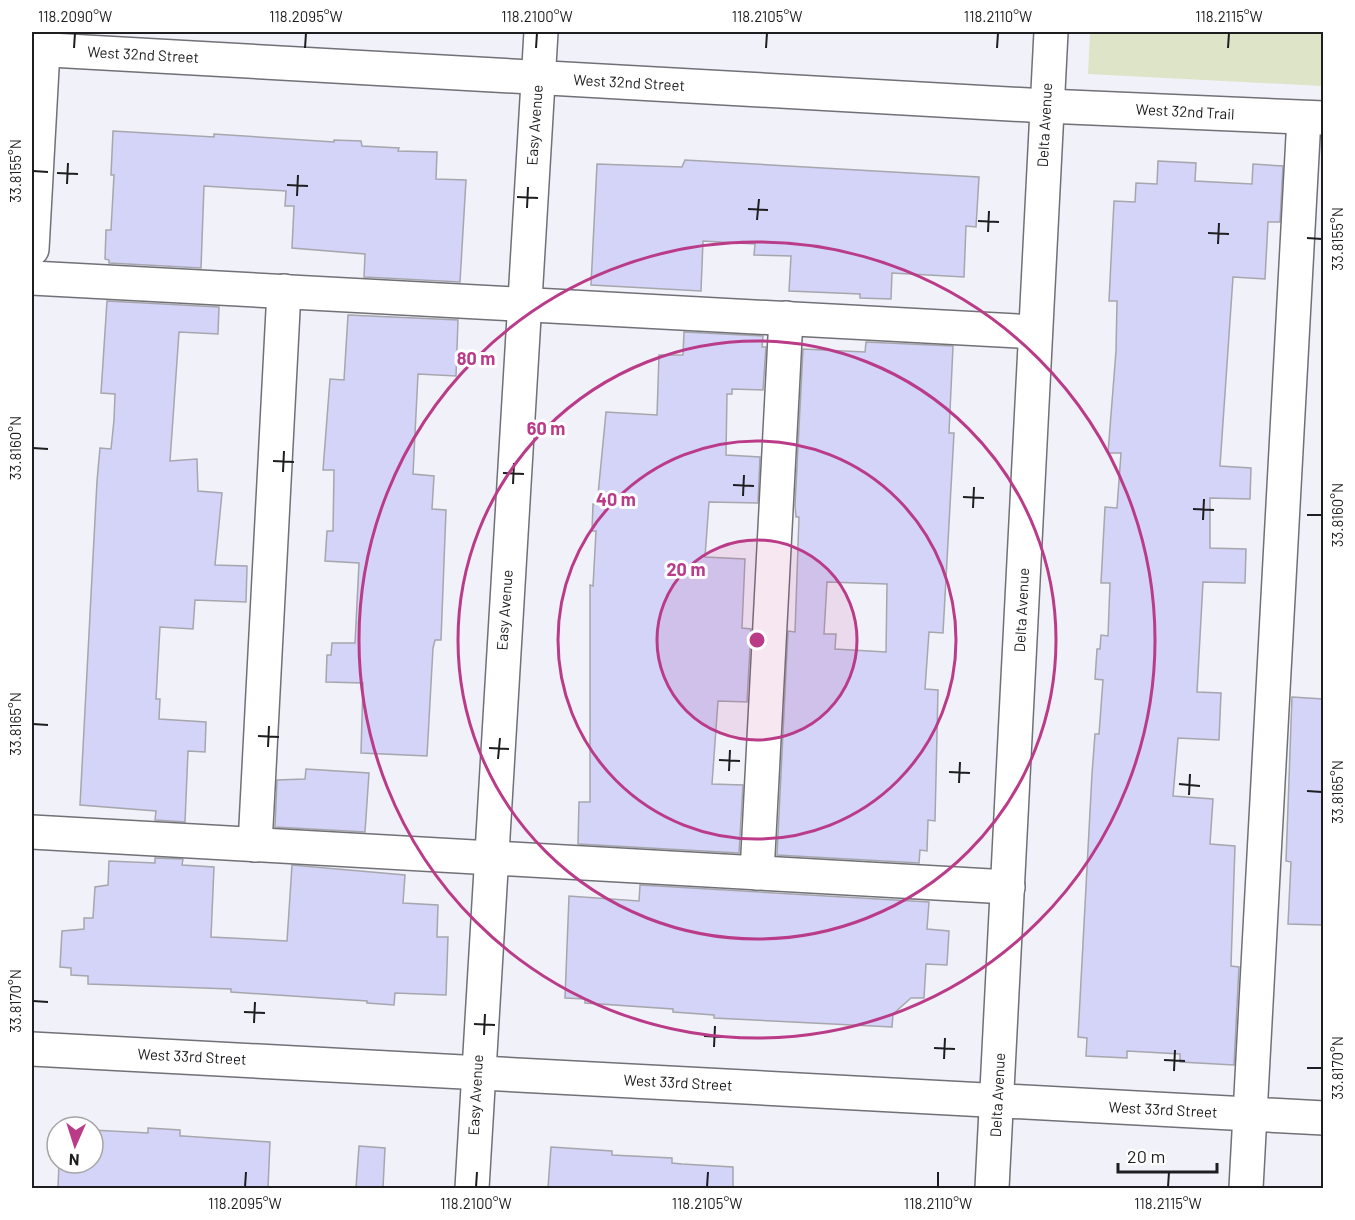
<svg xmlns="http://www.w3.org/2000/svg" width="1355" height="1220" font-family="Barlow,sans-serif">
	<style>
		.green { fill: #dde4c8 }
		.building { fill: #d3d4f8; stroke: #a6a6ad; stroke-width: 1.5; fill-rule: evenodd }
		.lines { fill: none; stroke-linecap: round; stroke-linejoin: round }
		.minor-casing { stroke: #707076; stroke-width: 36 }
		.minor { stroke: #fff; stroke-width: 33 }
		.ticks { fill: none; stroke: #1e1e21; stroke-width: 2 }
		.ring { fill: none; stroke: #ba3b88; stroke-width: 3 }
		.labels { text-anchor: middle; stroke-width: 6; stroke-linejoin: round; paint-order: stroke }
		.street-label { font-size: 15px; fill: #1e1e21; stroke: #fff }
		.centre { fill: #ba3b88; stroke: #fff; stroke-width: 3 }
		.ring-label { font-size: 18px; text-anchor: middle; font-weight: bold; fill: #ba3b88; stroke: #fff; stroke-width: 6; stroke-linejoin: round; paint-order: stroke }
		.neatline { fill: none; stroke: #1e1e21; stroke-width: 2 }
		.ticks-label { font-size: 15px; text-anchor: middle; fill: #1e1e21 }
	</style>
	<rect width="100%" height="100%" fill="#f1f1f9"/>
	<path class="green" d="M 1090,32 L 1323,32 L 1323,86 L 1088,74 Z"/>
	<g class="building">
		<path d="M 113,131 L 214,137 L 214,134 L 334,142 L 334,140 L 361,141 L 362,146 L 399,148 L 398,151 L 437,152 L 436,179 L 466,180 L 460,282 L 364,277 L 365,254 L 292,248 L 294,206 L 285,206 L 286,191 L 204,186 L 201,268 L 109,263 L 109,260 L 105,259 L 106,230 L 111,230 L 114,175 L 111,175 Z"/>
		<path d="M 685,160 L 979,177 L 976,227 L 966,226 L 964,277 L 892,273 L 891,299 L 860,298 L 860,294 L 789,291 L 791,256 L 754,255 L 755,244 L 703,241 L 701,291 L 591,285 L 597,164 L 682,167 Z"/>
		<path d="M 1158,161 L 1196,163 L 1195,181 L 1252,184 L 1253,164 L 1283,166 L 1280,222 L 1268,222 L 1265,279 L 1233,277 L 1220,466 L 1251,468 L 1250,499 L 1210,498 L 1210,548 L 1246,549 L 1245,583 L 1203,582 L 1197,692 L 1221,693 L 1219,740 L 1178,738 L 1173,796 L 1213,799 L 1210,844 L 1235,846 L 1231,966 L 1239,967 L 1234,1065 L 1180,1062 L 1180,1054 L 1127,1051 L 1127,1058 L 1086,1056 L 1087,1038 L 1078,1037 L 1092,774 L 1095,734 L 1099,734 L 1103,680 L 1095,679 L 1097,649 L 1100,649 L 1101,635 L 1108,636 L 1110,583 L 1101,583 L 1105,507 L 1117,508 L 1121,453 L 1108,453 L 1116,351 L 1117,301 L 1109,301 L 1114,201 L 1135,202 L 1136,183 L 1157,184 Z"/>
		<path d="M 107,301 L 219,307 L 218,334 L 179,332 L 170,461 L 197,459 L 198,491 L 222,493 L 215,565 L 247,566 L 246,602 L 195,600 L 193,629 L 160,627 L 156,699 L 160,699 L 159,719 L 206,722 L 205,752 L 188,751 L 185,822 L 155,820 L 156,811 L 80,805 L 97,481 L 100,448 L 111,449 L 114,420 L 115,394 L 101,393 Z"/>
		<path d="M 348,315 L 458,320 L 456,376 L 418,374 L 413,474 L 434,476 L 432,509 L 446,510 L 441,640 L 435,640 L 433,648 L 427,756 L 361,753 L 363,683 L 326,682 L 327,655 L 331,655 L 332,643 L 355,643 L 359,563 L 325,561 L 327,531 L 333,531 L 334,470 L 323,470 L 330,379 L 344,380 Z"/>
		<path d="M 684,332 L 763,336 L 762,347 L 766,347 L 763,390 L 732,389 L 732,394 L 727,394 L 726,455 L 760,457 L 758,503 L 709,502 L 705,557 L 745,559 L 742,628 L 751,629 L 747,702 L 718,701 L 712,784 L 743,785 L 739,853 L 578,844 L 579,802 L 590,802 L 590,585 L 593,586 L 596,531 L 592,531 L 593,504 L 597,505 L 606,412 L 657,415 L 659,355 L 683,355 Z"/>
		<path d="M 866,342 L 953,346 L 949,433 L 954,433 L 943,633 L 929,632 L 925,689 L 938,690 L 935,821 L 928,820 L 927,851 L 920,850 L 919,863 L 777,855 L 788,631 L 795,632 L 799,517 L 796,517 L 795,505 L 803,349 L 865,352 ZM 827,582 L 887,584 L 886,652 L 835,649 L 836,634 L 824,634 Z"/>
		<path d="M 1292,697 L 1323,699 L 1322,925 L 1288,924 L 1291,862 L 1286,861 Z"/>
		<path d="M 306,769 L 369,773 L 365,832 L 275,827 L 277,780 L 305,779 Z"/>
		<path d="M 155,858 L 183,859 L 182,865 L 214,867 L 211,937 L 287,941 L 292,865 L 405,875 L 403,903 L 438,905 L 437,937 L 448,937 L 446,995 L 395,993 L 394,1005 L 367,1003 L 367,1001 L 231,992 L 231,989 L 88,984 L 88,976 L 71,975 L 71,968 L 60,967 L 62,931 L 84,929 L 84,918 L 93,918 L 95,887 L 108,885 L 109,861 L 155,863 Z"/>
		<path d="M 640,885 L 929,902 L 927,929 L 949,931 L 947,965 L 926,964 L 924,998 L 911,998 L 893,1014 L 892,1027 L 714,1018 L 714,1015 L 673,1012 L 673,1009 L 585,1003 L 585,999 L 565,998 L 569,896 L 639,901 Z"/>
		<path d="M 148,1128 L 180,1130 L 180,1136 L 183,1136 L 270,1142 L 268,1188 L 58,1188 L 59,1163 L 93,1163 L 93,1130 L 148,1133 Z"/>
		<path d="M 359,1146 L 385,1148 L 383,1188 L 356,1188 Z"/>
		<path d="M 551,1147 L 612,1151 L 612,1155 L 672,1158 L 672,1163 L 682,1164 L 733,1167 L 733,1188 L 548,1188 Z"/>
	</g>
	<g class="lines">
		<g class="minor-casing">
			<g id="minor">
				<path d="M 32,49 L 1046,106 L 1324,118"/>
				<path d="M 32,249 L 44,32"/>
				<path d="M 32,278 L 1035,332"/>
				<path d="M 32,832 L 1008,887"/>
				<path d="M 255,845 L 284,291"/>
				<path d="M 757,873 L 786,318"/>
				<path d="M 32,1049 L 1324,1118"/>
				<path d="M 472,1188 L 541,32"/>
				<path d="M 992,1188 L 1051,32"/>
				<path d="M 1246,1188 L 1304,118"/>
			</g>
		</g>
		<use href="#minor" class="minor"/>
	</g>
	<path class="ticks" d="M 74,48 L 75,33M 305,48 L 306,33M 536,48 L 537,33M 766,48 L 767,33M 997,48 L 998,33M 1228,48 L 1229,33M 33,171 L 48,172M 57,173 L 78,174M 67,184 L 68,163M 287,185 L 308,186M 297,196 L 298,175M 517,197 L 538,198M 527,208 L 528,187M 748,209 L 768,210M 757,220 L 759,199M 978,221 L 999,222M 988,232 L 989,211M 1208,233 L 1229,234M 1307,238 L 1322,239M 1218,244 L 1219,223M 33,448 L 48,449M 273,461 L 294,462M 283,472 L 284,451M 503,473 L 524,474M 513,484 L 514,463M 733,485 L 754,486M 743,496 L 744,475M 963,497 L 984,498M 973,508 L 974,487M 1193,509 L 1214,510M 1307,515 L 1322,515M 1203,520 L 1204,499M 33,724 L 48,725M 258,736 L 279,737M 268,747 L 269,726M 489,748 L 509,749M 498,759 L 500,738M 719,760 L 740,761M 729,771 L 730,750M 949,772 L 970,773M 959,783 L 960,762M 1179,784 L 1200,786M 1307,791 L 1322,792M 1189,795 L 1190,774M 33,1001 L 48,1002M 244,1012 L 265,1013M 254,1023 L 255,1002M 474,1024 L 495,1025M 484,1035 L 485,1014M 704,1036 L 725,1037M 714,1047 L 715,1026M 934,1048 L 955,1049M 944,1059 L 945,1038M 1164,1060 L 1185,1061M 1307,1068 L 1322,1068M 1174,1071 L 1175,1050M 245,1187 L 246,1172M 476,1187 L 477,1172M 707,1187 L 708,1172M 938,1187 L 938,1172M 1168,1187 L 1169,1172"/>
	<circle cx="757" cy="640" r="100" fill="#ba3b88" fill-opacity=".12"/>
	<g class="ring">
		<circle cx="757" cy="640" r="100"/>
		<circle cx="757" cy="640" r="199"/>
		<circle cx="757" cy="640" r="299"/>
		<circle cx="757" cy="640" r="398"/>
	</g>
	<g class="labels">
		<g class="street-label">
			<text transform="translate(143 55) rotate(3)" y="5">West 32nd Street</text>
			<text transform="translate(629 83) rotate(3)" y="5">West 32nd Street</text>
			<text transform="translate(1185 112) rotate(3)" y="5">West 32nd Trail</text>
			<text transform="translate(535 125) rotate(-86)" y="5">Easy Avenue</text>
			<text transform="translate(1045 125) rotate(-87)" y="5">Delta Avenue</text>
			<text transform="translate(505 610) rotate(-86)" y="5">Easy Avenue</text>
			<text transform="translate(1022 610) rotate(-87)" y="5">Delta Avenue</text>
			<text transform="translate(192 1057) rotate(3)" y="5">West 33rd Street</text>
			<text transform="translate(678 1083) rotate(3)" y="5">West 33rd Street</text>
			<text transform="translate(476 1095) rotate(-87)" y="5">Easy Avenue</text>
			<text transform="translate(998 1095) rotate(-87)" y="5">Delta Avenue</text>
			<text transform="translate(1163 1110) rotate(3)" y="5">West 33rd Street</text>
		</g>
	</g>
	<circle cx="757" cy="640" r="9" class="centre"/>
	<g class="ring-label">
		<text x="476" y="365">80 m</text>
		<text x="546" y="435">60 m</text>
		<text x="616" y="506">40 m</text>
		<text x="686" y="576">20 m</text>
	</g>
	<rect width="1355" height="1220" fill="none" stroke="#ffffff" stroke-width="66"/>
	<g transform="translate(75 1145) rotate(183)"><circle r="28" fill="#ffffff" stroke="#a5a5a6" stroke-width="1.5"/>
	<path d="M0-4.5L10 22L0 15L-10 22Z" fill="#ba3b88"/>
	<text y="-9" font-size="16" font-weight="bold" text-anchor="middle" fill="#1e1e21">N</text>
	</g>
	<path d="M1118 1163v9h99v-9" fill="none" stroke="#1e1e21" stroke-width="3"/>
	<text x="1127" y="1163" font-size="18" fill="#1e1e21" stroke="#ffffff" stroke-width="4.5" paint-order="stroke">20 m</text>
	<rect x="33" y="33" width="1289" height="1154" class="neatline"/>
	<g class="ticks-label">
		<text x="75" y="22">118.2090°W</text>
		<text x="306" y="22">118.2095°W</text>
		<text x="537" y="22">118.2100°W</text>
		<text x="767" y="22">118.2105°W</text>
		<text x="998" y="22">118.2110°W</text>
		<text x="1229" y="22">118.2115°W</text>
		<text transform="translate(16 171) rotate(-90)" y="5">33.8155°N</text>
		<text transform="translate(1338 239) rotate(-90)" y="5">33.8155°N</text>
		<text transform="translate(16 448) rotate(-90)" y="5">33.8160°N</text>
		<text transform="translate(1338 515) rotate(-90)" y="5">33.8160°N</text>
		<text transform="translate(16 724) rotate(-90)" y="5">33.8165°N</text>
		<text transform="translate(1338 792) rotate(-90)" y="5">33.8165°N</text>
		<text transform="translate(16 1001) rotate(-90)" y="5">33.8170°N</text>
		<text transform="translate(1338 1068) rotate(-90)" y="5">33.8170°N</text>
		<text x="245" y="1209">118.2095°W</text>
		<text x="476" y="1209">118.2100°W</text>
		<text x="707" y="1209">118.2105°W</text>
		<text x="938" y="1209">118.2110°W</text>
		<text x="1168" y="1209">118.2115°W</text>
	</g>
</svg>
